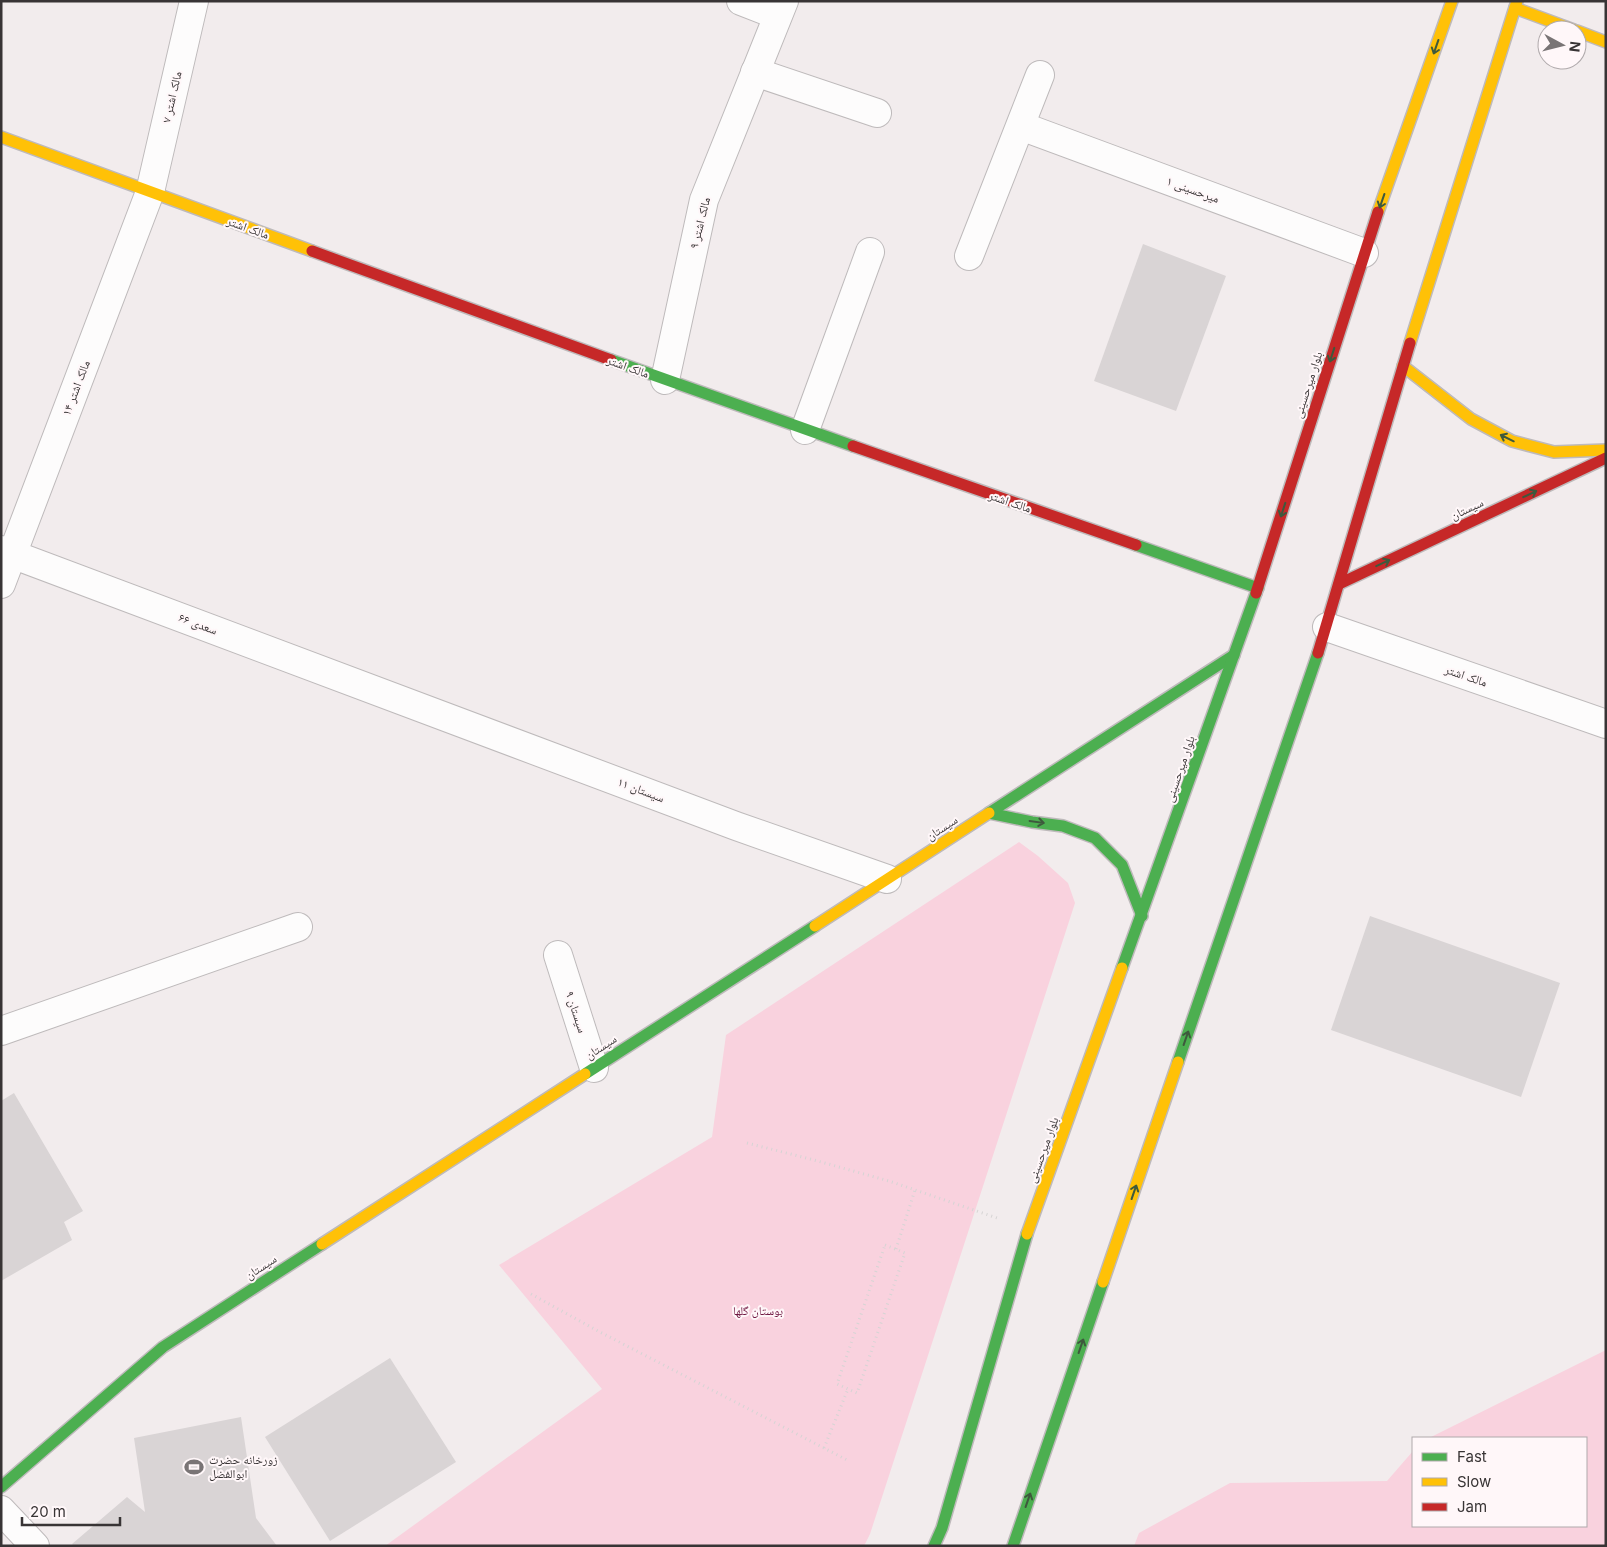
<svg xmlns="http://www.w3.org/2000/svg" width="1607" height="1547" font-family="Inter,'Noto Naskh Arabic',sans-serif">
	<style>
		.green { fill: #f9d2de }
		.building { fill: #d9d4d5 }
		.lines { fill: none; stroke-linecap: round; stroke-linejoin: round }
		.street-casing { stroke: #bebabb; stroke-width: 30 }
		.fast-casing { stroke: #bebabb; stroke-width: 14 }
		.slow-casing { stroke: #bebabb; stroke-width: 14 }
		.jam-casing { stroke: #bebabb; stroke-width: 14 }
		.path { stroke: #d6d4d4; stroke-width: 3; stroke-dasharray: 1 4; stroke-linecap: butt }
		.street { stroke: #fdfcfc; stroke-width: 28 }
		.fast { stroke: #4caf50; stroke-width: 11 }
		.slow { stroke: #ffc107; stroke-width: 11 }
		.jam { stroke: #c62828; stroke-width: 11 }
		.oneway { stroke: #3e593d }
		.labels { text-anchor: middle; stroke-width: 4; stroke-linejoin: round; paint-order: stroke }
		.street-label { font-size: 12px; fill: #383435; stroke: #fff7f9 }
		.park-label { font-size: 12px; fill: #6e153f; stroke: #fff7f9 }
		.poi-label { font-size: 12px; fill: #383435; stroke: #fff7f9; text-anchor: start }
	</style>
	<rect width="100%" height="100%" fill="#f2eced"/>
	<g class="green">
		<path d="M 1019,842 L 1038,856 L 1068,883 L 1075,903 L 870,1534 L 864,1546 L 385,1546 L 602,1389 L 499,1265 L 712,1137 L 726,1035 Z"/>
		<path d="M 1606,1350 L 1606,1546 L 1134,1546 L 1139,1533 L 1230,1483 L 1387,1481 L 1413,1451 L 1413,1526 L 1586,1526 L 1586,1438 L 1429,1438 Z"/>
	</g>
	<g class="building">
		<path d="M 1143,244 L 1226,276 L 1176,411 L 1094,381 Z"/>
		<path d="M 1370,916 L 1560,983 L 1521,1097 L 1331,1030 Z"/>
		<path d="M 14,1093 L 83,1211 L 64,1222 L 72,1240 L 1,1281 L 1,1101 Z"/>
		<path d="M 390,1358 L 456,1462 L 330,1541 L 265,1437 Z"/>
		<path d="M 241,1417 L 256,1518 L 277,1546 L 74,1546 L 72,1544 L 127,1497 L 145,1512 L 134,1438 Z"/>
	</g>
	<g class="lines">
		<g class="street-casing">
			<g id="street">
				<path d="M 741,1 L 777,15"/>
				<path d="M 755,72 L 877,113"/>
				<path d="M 1021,126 L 1364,253"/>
				<path d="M 969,256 L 1040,75"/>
				<path d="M 665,380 L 704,200 L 784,1"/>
				<path d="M 805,430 L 870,252"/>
				<path d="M 1,550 L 736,826 L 887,879"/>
				<path d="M 1,584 L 150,192 L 194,1"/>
				<path d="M 1327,627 L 1606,724"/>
				<path d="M 558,955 L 594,1068"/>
				<path d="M 1,1031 L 298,927"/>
				<path d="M 1,1510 L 35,1546"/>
			</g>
		</g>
		<g class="fast-casing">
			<g id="fast">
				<path d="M 611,360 L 853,446"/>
				<path d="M 1136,545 L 1258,588"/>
				<path d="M 989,813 L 1032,822 L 1063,826 L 1095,838 L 1122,865 L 1142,916"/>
				<path d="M 989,813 L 1234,655"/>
				<path d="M 1122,968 L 1256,593"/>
				<path d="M 1178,1062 L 1318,653"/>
				<path d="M 585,1074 L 815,926"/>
				<path d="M 1,1487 L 163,1347 L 322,1244"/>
				<path d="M 934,1546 L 942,1528 L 1027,1234"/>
				<path d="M 1013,1546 L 1103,1282"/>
			</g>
		</g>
		<g class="slow-casing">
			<g id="slow">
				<path d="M 1515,8 L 1574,30"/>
				<path d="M 1577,31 L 1606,42"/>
				<path d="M 1,137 L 312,251"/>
				<path d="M 1378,212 L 1452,1"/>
				<path d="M 1410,343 L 1517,1"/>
				<path d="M 1403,366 L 1471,419 L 1512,441 L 1554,452 L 1606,450"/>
				<path d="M 815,926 L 989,813"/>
				<path d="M 1027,1234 L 1122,968"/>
				<path d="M 322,1244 L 585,1074"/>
				<path d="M 1103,1282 L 1178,1062"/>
			</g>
		</g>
		<g class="jam-casing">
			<g id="jam">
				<path d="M 312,251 L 611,360"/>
				<path d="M 853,446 L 1136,545"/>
				<path d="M 1339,584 L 1606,458"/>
				<path d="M 1256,593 L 1378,212"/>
				<path d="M 1318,653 L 1410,343"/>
			</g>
		</g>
		<g class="path">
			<path d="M 747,1143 L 814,1160 L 889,1181 L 1000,1219"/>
			<path d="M 885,1245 L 905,1253 L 857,1393 L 837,1384 Z"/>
			<path d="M 896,1249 L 915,1190"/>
			<path d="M 531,1294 L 598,1331 L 849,1461"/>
			<path d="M 824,1448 L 848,1389"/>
		</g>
		<use href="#street" class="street"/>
		<use href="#fast" class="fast"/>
		<use href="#slow" class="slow"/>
		<use href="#jam" class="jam"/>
	</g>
	<defs><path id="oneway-shaft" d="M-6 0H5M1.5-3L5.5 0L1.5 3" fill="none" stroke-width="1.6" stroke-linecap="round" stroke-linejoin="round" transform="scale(1.25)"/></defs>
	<g class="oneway">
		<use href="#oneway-shaft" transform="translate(1436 47) rotate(109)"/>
		<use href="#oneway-shaft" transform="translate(1382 201) rotate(109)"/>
		<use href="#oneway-shaft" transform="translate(1332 355) rotate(108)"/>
		<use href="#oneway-shaft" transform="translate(1507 438) rotate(-154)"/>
		<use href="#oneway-shaft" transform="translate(1530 494) rotate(-25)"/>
		<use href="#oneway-shaft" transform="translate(1283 510) rotate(108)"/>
		<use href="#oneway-shaft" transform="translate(1383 563) rotate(-25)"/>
		<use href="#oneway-shaft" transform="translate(1037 822) rotate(8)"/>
		<use href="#oneway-shaft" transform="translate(1186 1038) rotate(-71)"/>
		<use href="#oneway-shaft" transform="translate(1134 1192) rotate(-71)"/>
		<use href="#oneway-shaft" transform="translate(1081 1346) rotate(-71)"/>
		<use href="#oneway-shaft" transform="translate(1028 1500) rotate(-71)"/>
	</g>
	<defs>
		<g id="stadium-bare" transform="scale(1.5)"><path d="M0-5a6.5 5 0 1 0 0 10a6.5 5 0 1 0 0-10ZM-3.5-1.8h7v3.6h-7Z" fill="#797475" stroke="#fff7f9" stroke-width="2.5" paint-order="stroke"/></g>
	</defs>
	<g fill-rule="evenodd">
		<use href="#stadium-bare" x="194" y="1467"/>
	</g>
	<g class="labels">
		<g class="street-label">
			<text transform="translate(172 97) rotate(-77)" y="4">مالک اشتر ۷</text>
			<text transform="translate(1193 190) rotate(20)" y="4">میرحسینی ۱</text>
			<text transform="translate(700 223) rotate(-76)" y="4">مالک اشتر ۹</text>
			<text transform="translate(248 228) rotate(20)" y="4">مالک اشتر</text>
			<text transform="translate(628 367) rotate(20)" y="4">مالک اشتر</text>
			<text transform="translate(1308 385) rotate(-72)" y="4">بلوار میرحسینی</text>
			<text transform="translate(76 388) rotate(-69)" y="4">مالک اشتر ۱۴</text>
			<text transform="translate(1010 502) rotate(19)" y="4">مالک اشتر</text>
			<text transform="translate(1467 509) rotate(-25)" y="4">سیستان</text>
			<text transform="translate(198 624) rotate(21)" y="4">سعدی ۶۶</text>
			<text transform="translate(1466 676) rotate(19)" y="4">مالک اشتر</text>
			<text transform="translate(1180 769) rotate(-71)" y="4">بلوار میرحسینی</text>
			<text transform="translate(641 790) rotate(21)" y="4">سیستان ۱۱</text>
			<text transform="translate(942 828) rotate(-33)" y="4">سیستان</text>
			<text transform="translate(576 1012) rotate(72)" y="4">سیستان ۹</text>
			<text transform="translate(601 1047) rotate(-33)" y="4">سیستان</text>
			<text transform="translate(1043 1150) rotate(-70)" y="4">بلوار میرحسینی</text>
			<text transform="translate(261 1267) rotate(-33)" y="4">سیستان</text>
		</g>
		<g class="park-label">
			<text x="758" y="1315">بوستان گلها</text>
		</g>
		<g class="poi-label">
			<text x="209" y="1464">زورخانه حضرت<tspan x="209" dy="14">ابوالفضل</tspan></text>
		</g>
	</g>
	<rect width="1607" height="1547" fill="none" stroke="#383435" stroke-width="5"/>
	<rect x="1412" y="1437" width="175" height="90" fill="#fff7f9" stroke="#afa9ab"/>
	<rect x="1422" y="1453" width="25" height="8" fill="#4caf50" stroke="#afa9ab"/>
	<text x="1457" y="1462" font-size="15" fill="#383435">Fast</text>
	<rect x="1422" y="1478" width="25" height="8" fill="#ffc107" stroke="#afa9ab"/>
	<text x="1457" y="1487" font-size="15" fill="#383435">Slow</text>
	<rect x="1422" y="1503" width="25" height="8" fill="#c62828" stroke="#afa9ab"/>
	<text x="1457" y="1512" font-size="15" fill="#383435">Jam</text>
	<g transform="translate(1562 45) rotate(97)"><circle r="24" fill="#fff7f9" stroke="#afa9ab"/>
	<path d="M0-4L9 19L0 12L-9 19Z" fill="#797475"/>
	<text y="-8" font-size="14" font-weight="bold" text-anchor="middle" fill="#383435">N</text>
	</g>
	<path d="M22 1517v8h98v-8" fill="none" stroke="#383435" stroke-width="2.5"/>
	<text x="30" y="1517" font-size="15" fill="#383435" stroke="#fff7f9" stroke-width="4" paint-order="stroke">20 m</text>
</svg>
